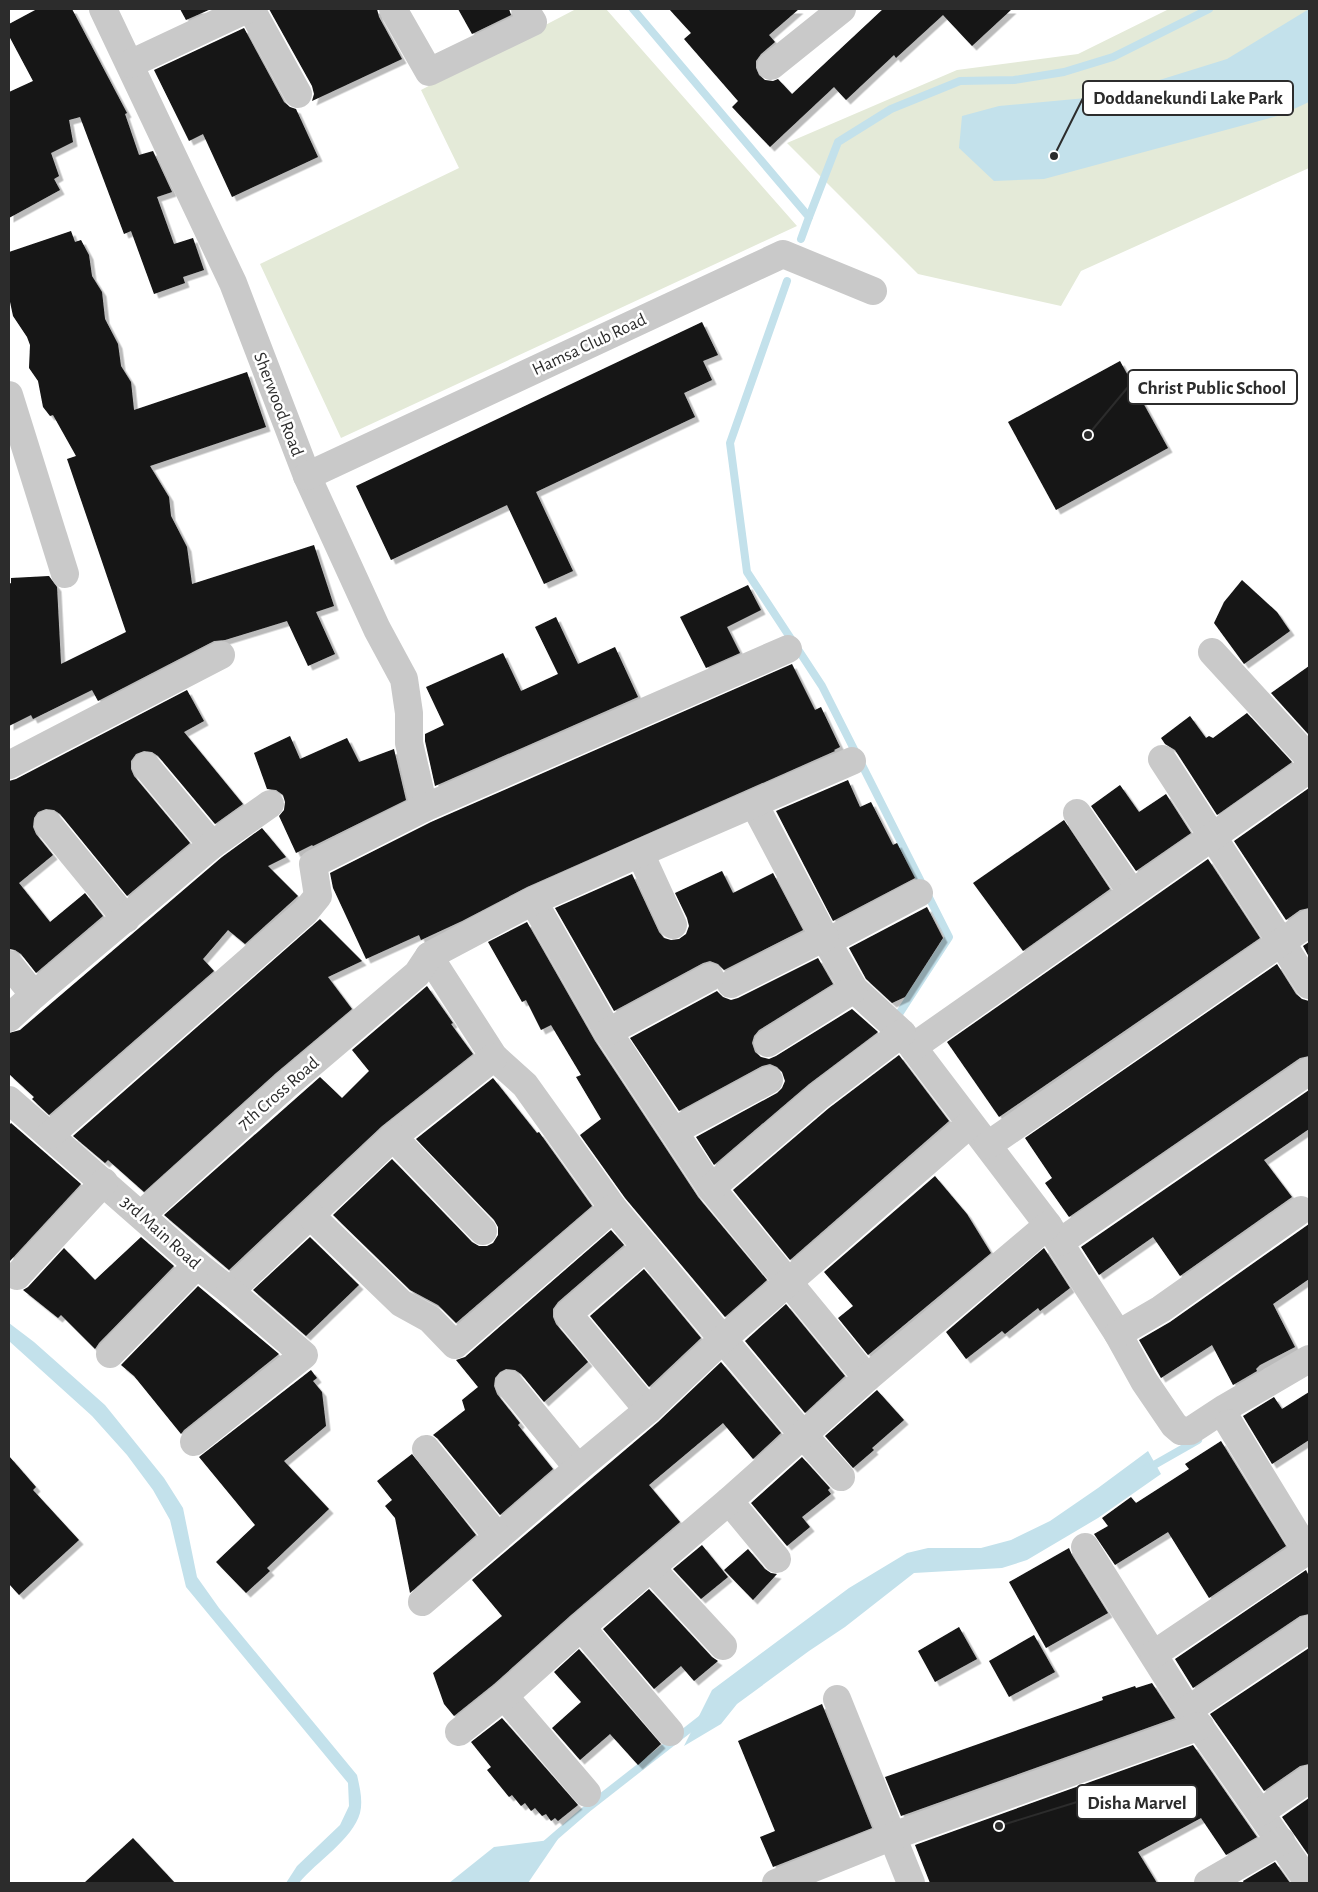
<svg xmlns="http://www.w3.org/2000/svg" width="1318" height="1892" font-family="'Alegreya Sans',sans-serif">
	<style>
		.green { fill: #e4ead8 }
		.water { fill: #c3e1eb }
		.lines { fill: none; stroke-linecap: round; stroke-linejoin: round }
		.stream { stroke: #c3e1eb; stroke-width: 8 }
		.building { fill: #131313; filter: url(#shadow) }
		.minor { stroke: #c9c9c9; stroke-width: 28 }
		.labels { text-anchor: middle; stroke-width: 5; stroke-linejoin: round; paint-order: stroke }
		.street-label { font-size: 18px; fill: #2c2c2c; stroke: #fff }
		.leader { fill: none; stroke: #2c2c2c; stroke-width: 2 }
		.callout-dot { fill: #2c2c2c; stroke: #fff; stroke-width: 2 }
		.callout { fill: #fff; stroke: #2c2c2c; stroke-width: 2 }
		.callout-label { font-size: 19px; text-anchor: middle; font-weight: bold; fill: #2c2c2c }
	</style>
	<defs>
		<filter id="shadow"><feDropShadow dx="4.5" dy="4.5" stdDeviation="0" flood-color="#0004"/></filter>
	</defs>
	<rect width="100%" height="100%" fill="#fff"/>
	<g class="green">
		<path d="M 576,9 L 606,9 L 797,226 L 341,438 L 260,264 L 459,168 L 421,90 Z"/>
		<path d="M 1169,9 L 1309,9 L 1309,168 L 1081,271 L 1061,306 L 918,274 L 787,143 L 957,70 L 1078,54 Z"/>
	</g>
	<g class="water">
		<path d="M 1309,9 L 1309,102 L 1281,115 L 1044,179 L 994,181 L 959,148 L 962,116 L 999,106 L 1108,96 L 1227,59 Z"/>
		<path d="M 9,1323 L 34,1342 L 105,1405 L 164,1478 L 183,1508 L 197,1577 L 219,1608 L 357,1775 C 360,1788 363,1801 360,1813 C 353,1839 316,1862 299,1883 L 286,1883 L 297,1866 L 340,1825 L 349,1806 L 348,1783 L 186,1587 L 170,1520 L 153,1490 L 127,1455 L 92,1416 L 9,1341 Z"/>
		<path d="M 1148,1451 L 1161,1474 L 1098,1518 L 1027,1560 L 1002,1568 L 914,1573 L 845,1627 L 809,1651 L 737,1704 L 721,1724 L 684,1746 L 712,1690 L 849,1588 L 907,1553 L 928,1548 L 981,1548 L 1011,1540 L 1050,1521 L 1098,1488 Z"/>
		<path d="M 558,1839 L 528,1883 L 449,1883 L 494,1847 Z"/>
	</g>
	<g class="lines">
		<g class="stream">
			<path d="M 633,9 L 809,217 L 801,239"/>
			<path d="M 809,217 L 838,142 L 891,109 L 960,81 L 1014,80 L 1064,72 L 1113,57 L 1209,9"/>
			<path d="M 787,281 L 730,443 L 747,572 L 822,686 L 949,937 L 899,1014"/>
			<path d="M 1147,1469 L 1198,1440"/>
			<path d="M 545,1845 L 589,1807 L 703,1718"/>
		</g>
	</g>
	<g class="building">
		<path d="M 37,9 L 72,9 L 127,113 L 125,114 L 139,155 L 153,151 L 172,192 L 157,197 L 174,244 L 193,238 L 204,270 L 183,277 L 185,283 L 154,294 L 131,231 L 124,234 L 80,117 L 69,120 L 73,142 L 51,153 L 59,176 L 54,179 L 60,190 L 9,218 L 9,92 L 33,81 L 9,36 L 9,24 Z"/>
		<path d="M 180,9 L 211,9 L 186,20 Z"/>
		<path d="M 269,9 L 377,9 L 379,17 L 402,59 L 312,101 L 314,94 L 312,86 Z"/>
		<path d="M 458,9 L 509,9 L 511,15 L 472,34 Z"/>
		<path d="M 669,9 L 799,9 L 769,35 L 775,42 L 761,54 L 756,61 L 756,68 L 759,75 L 765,80 L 773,81 L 778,79 L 792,94 L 883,9 L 1012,9 L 972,46 L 943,15 L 896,58 L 894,55 L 846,100 L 834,87 L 770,147 L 732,107 L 738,101 L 684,39 L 691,33 Z"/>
		<path d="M 244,28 L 284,102 L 290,107 L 296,109 L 318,157 L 232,197 L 203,134 L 189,141 L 154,70 Z"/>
		<path d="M 71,231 L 75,242 L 81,240 L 89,255 L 92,276 L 102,292 L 105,319 L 118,344 L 121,366 L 131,382 L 134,410 L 247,372 L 266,427 L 150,466 L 169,497 L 171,516 L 187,547 L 192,584 L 314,545 L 334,606 L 316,612 L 335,654 L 308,666 L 287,621 L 225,640 L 214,641 L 98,701 L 92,690 L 33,719 L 31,715 L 9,726 L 9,584 L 11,583 L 11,578 L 49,576 L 57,587 L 61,664 L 126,632 L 67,459 L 76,456 L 53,415 L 50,416 L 43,407 L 38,381 L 29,368 L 30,345 L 27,337 L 13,316 L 9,297 L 9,252 Z"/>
		<path d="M 702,322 L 718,355 L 703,361 L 712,380 L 684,393 L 695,417 L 536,492 L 573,571 L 544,584 L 507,505 L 391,560 L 356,486 Z"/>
		<path d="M 1120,361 L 1168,448 L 1056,510 L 1008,422 Z"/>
		<path d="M 1242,580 L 1277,612 L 1290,631 L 1244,664 L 1214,623 L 1224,602 Z"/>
		<path d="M 748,585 L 761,610 L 727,627 L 740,653 L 706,668 L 680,617 Z"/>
		<path d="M 556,617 L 578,664 L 615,647 L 638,697 L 435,786 L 425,741 L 425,734 L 444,725 L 426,687 L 503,653 L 521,691 L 558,674 L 535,627 Z"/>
		<path d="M 792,664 L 815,710 L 821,707 L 840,747 L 834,750 L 835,751 L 527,887 L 462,921 L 421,940 L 419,935 L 366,959 L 333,888 L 330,873 L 431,822 Z"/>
		<path d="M 1309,666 L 1309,735 L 1271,693 Z"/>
		<path d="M 187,690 L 204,721 L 184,732 L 243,804 L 215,824 L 158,756 L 152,752 L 144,751 L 136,754 L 131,761 L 131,769 L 134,776 L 190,843 L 127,896 L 60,814 L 54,810 L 46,809 L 38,812 L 34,818 L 33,827 L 36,834 L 53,855 L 19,883 L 50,922 L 85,893 L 103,916 L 36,973 L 21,954 L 15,950 L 9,949 L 9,781 L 16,779 Z"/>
		<path d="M 1247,713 L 1292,762 L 1217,815 L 1175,750 L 1165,744 L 1161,738 L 1190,716 L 1206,738 L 1209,736 L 1213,738 Z"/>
		<path d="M 290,736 L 300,759 L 347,738 L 359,762 L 394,749 L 406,800 L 313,846 L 312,845 L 296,853 L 279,816 L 284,810 L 285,802 L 283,795 L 276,790 L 267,789 L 254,753 Z"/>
		<path d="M 848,780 L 860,807 L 871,802 L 893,845 L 897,843 L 915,878 L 833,921 L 776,811 Z"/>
		<path d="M 1120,785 L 1139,812 L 1166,794 L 1191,833 L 1136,871 L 1091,806 Z"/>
		<path d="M 1309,788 L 1309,908 L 1300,910 L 1286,920 L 1234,841 Z"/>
		<path d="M 1064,820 L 1110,889 L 1023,951 L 973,883 Z"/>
		<path d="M 262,828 L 286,857 L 268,866 L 298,896 L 245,944 L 228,930 L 203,959 L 214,971 L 49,1115 L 32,1099 L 34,1097 L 9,1074 L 9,1033 L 20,1030 L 222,857 Z"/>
		<path d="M 1208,859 L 1260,938 L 999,1117 L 947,1042 Z"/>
		<path d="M 722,871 L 733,893 L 773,873 L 803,930 L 724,970 L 718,964 L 710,961 L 703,963 L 614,1011 L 555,908 L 632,874 L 659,932 L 664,938 L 671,940 L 679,939 L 686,934 L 689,926 L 687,918 L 675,893 Z"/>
		<path d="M 927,907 L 943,938 L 905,997 L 892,1003 L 866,979 L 849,948 Z"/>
		<path d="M 320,919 L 362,961 L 328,977 L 352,1009 L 276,1073 L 144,1192 L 108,1160 L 105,1163 L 73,1136 Z"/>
		<path d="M 527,922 L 595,1041 L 698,1197 L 767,1280 L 725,1317 L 625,1198 L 580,1135 L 601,1119 L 576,1077 L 581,1075 L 551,1025 L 541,1030 L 526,1000 L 522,1002 L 488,942 Z"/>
		<path d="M 1309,942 L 1309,957 L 1303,946 Z"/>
		<path d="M 818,958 L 833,984 L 759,1030 L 754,1036 L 752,1043 L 755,1052 L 761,1057 L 769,1059 L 776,1056 L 852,1009 L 878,1032 L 809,1084 L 714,1165 L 696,1137 L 777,1093 L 782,1088 L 785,1081 L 782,1072 L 777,1067 L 770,1064 L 762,1066 L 679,1111 L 630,1038 L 717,991 L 723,997 L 731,1000 L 738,998 Z"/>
		<path d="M 1277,964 L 1296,994 L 1302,999 L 1309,1001 L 1309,1056 L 1300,1058 L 1069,1217 L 1045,1183 L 1052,1178 L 1025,1138 Z"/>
		<path d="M 427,986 L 453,1023 L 451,1024 L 473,1054 L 382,1126 L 229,1270 L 164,1215 L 320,1077 L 342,1098 L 369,1071 L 352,1050 Z"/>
		<path d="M 899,1055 L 949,1121 L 790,1260 L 733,1190 L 829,1108 Z"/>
		<path d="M 493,1078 L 537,1133 L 539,1132 L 592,1206 L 456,1323 L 438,1305 L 410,1290 L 333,1215 L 392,1159 L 472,1242 L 479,1246 L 487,1246 L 493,1243 L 498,1235 L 498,1227 L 494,1220 L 416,1139 Z"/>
		<path d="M 1309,1090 L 1309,1129 L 1264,1160 L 1292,1197 L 1180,1276 L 1153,1237 L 1099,1275 L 1081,1247 Z"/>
		<path d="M 11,1123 L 81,1184 L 9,1262 L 9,1125 Z"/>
		<path d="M 935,1176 L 967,1214 L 991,1253 L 868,1355 L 838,1318 L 853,1306 L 824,1272 Z"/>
		<path d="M 1309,1224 L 1309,1279 L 1273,1304 L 1295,1347 L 1260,1365 L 1256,1369 L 1257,1371 L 1233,1385 L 1212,1345 L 1161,1378 L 1139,1340 L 1170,1322 Z"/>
		<path d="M 611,1230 L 624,1245 L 558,1302 L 553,1309 L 553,1317 L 556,1324 L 588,1362 L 544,1402 L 521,1374 L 515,1370 L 506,1369 L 500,1372 L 495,1378 L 494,1386 L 497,1394 L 520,1423 L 518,1425 L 553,1469 L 500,1515 L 438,1439 L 433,1435 L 465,1410 L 462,1400 L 478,1387 L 456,1360 L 465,1357 Z"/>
		<path d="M 141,1237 L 174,1266 L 99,1343 L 95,1349 L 61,1315 L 58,1318 L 23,1290 L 28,1287 L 64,1248 L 95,1280 Z"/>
		<path d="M 310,1237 L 359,1285 L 306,1336 L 253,1290 Z"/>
		<path d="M 1044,1248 L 1070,1288 L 1040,1311 L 1038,1308 L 1005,1334 L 1002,1331 L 966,1359 L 946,1332 Z"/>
		<path d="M 644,1269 L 701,1338 L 649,1387 L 590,1316 Z"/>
		<path d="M 198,1286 L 279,1354 L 184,1430 L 181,1434 L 134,1376 L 121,1365 Z"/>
		<path d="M 786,1304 L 845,1376 L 805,1413 L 745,1341 Z"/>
		<path d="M 721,1362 L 781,1433 L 753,1459 L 723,1423 L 649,1485 L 680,1522 L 571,1615 L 494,1684 L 454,1716 L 444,1704 L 433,1673 L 502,1616 L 472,1580 L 658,1422 Z"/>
		<path d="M 311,1370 L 317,1378 L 313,1381 L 322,1392 L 326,1426 L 284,1461 L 329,1509 L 267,1568 L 270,1571 L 246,1593 L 216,1562 L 255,1525 L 199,1457 Z"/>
		<path d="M 877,1390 L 904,1420 L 872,1448 L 874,1450 L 853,1468 L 825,1436 Z"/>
		<path d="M 1309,1392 L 1309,1440 L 1272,1464 L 1243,1416 L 1274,1397 L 1282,1409 Z"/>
		<path d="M 1221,1441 L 1286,1546 L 1209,1598 L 1168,1532 L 1115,1565 L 1094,1534 L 1108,1526 L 1102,1518 L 1131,1497 L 1136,1503 L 1189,1469 L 1185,1464 Z"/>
		<path d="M 412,1454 L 476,1535 L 410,1593 L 395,1518 L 385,1506 L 392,1500 L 377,1481 Z"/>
		<path d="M 9,1456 L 36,1487 L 33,1490 L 79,1540 L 19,1595 L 9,1584 Z"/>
		<path d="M 802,1457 L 830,1488 L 828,1490 L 831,1494 L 802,1517 L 810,1527 L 787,1546 L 751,1503 Z"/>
		<path d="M 702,1545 L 728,1577 L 701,1599 L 673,1569 Z"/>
		<path d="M 1069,1548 L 1072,1555 L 1108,1613 L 1046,1648 L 1009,1582 Z"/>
		<path d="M 748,1549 L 765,1569 L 771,1573 L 777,1574 L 753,1600 L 724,1570 Z"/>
		<path d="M 1306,1570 L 1309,1576 L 1309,1614 L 1300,1616 L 1193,1688 L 1175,1659 Z"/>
		<path d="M 649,1589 L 712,1657 L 718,1661 L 694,1681 L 681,1666 L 654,1689 L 603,1629 Z"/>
		<path d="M 959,1627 L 977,1659 L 935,1682 L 918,1651 Z"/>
		<path d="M 1034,1635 L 1055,1672 L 1009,1697 L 989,1661 Z"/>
		<path d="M 1309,1648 L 1309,1764 L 1300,1766 L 1264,1791 L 1210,1714 Z"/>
		<path d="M 579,1649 L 661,1744 L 638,1765 L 610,1734 L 580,1760 L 552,1728 L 581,1702 L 554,1672 Z"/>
		<path d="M 1152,1683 L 1175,1718 L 901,1816 L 885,1777 L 1103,1700 L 1102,1697 L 1135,1686 L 1136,1688 Z"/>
		<path d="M 822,1704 L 872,1828 L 773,1867 L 760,1837 L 775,1831 L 738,1741 Z"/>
		<path d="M 502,1718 L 578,1805 L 558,1821 L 555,1818 L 551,1821 L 546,1814 L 542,1816 L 535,1808 L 531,1811 L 525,1803 L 521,1806 L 512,1795 L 509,1797 L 487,1770 L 491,1767 L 471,1742 Z"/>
		<path d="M 1193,1745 L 1257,1837 L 1226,1855 L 1201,1818 L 1138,1852 L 1157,1883 L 930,1883 L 915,1845 Z"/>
		<path d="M 1309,1798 L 1309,1856 L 1282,1817 Z"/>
		<path d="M 133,1838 L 175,1883 L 84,1883 Z"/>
		<path d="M 1275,1862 L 1290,1883 L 1244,1883 L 1243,1881 Z"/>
	</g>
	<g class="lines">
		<g class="minor">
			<path d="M 103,9 L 233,283 L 307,476 L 377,629 L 404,679 L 409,713 L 409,743 L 424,808"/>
			<path d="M 251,9 L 298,94"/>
			<path d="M 393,9 L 429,72 L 533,22 L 525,9"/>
			<path d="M 130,64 L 247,9"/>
			<path d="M 771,66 L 842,9"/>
			<path d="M 9,395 L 65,574"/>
			<path d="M 307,476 L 783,254 L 873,291"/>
			<path d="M 1212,652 L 1309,758"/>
			<path d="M 1162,759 L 1309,985"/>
			<path d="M 9,765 L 221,655"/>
			<path d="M 146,766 L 212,845"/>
			<path d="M 754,804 L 827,942 L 854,989 L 902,1033 L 1048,1225 L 1118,1334 L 1144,1381 L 1174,1425 L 1181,1431 L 1190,1431 L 1225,1408 L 1309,1359"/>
			<path d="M 1077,813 L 1132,893"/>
			<path d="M 48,824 L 126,919"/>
			<path d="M 640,853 L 673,925"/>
			<path d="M 533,901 L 608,1032 L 711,1188 L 867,1378"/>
			<path d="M 827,942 L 919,893"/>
			<path d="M 429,956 L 494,1057 L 525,1085 L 613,1208 L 803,1435 L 841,1477"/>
			<path d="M 9,964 L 34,995"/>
			<path d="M 731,984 L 825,937"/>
			<path d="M 9,1018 L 34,995 L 212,845 L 270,804"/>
			<path d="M 608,1032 L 710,977"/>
			<path d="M 768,1043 L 854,989"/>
			<path d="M 913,1047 L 1309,769"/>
			<path d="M 9,1100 L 197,1265 L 230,1291 L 393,1137 L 494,1057"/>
			<path d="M 674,1131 L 769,1080"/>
			<path d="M 50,1135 L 305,912 L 318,896 L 313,864 L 424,808 L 788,649"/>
			<path d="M 393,1137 L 483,1231"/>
			<path d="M 988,1145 L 1309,923"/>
			<path d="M 711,1188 L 819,1096 L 902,1033"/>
			<path d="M 141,1215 L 286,1085 L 417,974 L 429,956 L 533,901 L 640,853 L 852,761"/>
			<path d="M 310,1215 L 401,1303 L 430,1319 L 455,1345 L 613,1208"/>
			<path d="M 1060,1242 L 1309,1071"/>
			<path d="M 646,1247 L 568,1314 L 648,1410"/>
			<path d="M 17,1276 L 104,1182"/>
			<path d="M 1118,1334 L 1161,1309 L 1301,1210"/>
			<path d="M 110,1354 L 197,1265"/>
			<path d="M 509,1384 L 578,1468"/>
			<path d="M 1229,1423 L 1307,1551 L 1309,1550"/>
			<path d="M 194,1442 L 304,1355 L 230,1291"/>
			<path d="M 426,1449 L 498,1537 L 578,1468 L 648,1410 L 723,1339 L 970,1124"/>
			<path d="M 729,1501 L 777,1559"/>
			<path d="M 1085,1547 L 1188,1710 L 1309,1883"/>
			<path d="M 650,1567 L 723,1646"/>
			<path d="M 422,1602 L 498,1537"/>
			<path d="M 581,1627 L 670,1732"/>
			<path d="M 1154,1654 L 1307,1551"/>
			<path d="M 504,1696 L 587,1793"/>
			<path d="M 837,1699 L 911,1883"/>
			<path d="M 1188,1710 L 1309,1629"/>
			<path d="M 459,1732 L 504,1696 L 581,1627 L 729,1501 L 867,1378 L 1048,1225"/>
			<path d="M 1261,1812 L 1309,1779"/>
			<path d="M 776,1883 L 893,1836 L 1200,1726"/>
			<path d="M 1208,1883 L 1281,1841"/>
		</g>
	</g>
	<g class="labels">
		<g class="street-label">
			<text transform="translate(589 344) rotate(-25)" y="6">Hamsa Club Road</text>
			<text transform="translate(279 404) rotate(69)" y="6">Sherwood Road</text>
			<text transform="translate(278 1093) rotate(-41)" y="6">7th Cross Road</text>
			<text transform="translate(161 1232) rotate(42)" y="6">3rd Main Road</text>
		</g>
	</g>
	<path class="leader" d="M1054 156L1083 98M1088 435L1128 387M999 1826L1077 1802"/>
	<g class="callout-dot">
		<circle cx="1054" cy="156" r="5"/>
		<circle cx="1088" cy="435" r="5"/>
		<circle cx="999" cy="1826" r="5"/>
	</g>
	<g class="callout">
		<rect x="1083" y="81" width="210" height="34" rx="5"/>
		<rect x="1128" y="370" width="169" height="34" rx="5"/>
		<rect x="1077" y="1785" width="120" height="34" rx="5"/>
	</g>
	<g class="callout-label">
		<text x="1188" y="104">Doddanekundi Lake Park</text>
		<text x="1212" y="394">Christ Public School</text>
		<text x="1137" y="1809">Disha Marvel</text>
	</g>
	<rect width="1318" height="1892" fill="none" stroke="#2c2c2c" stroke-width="20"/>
</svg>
